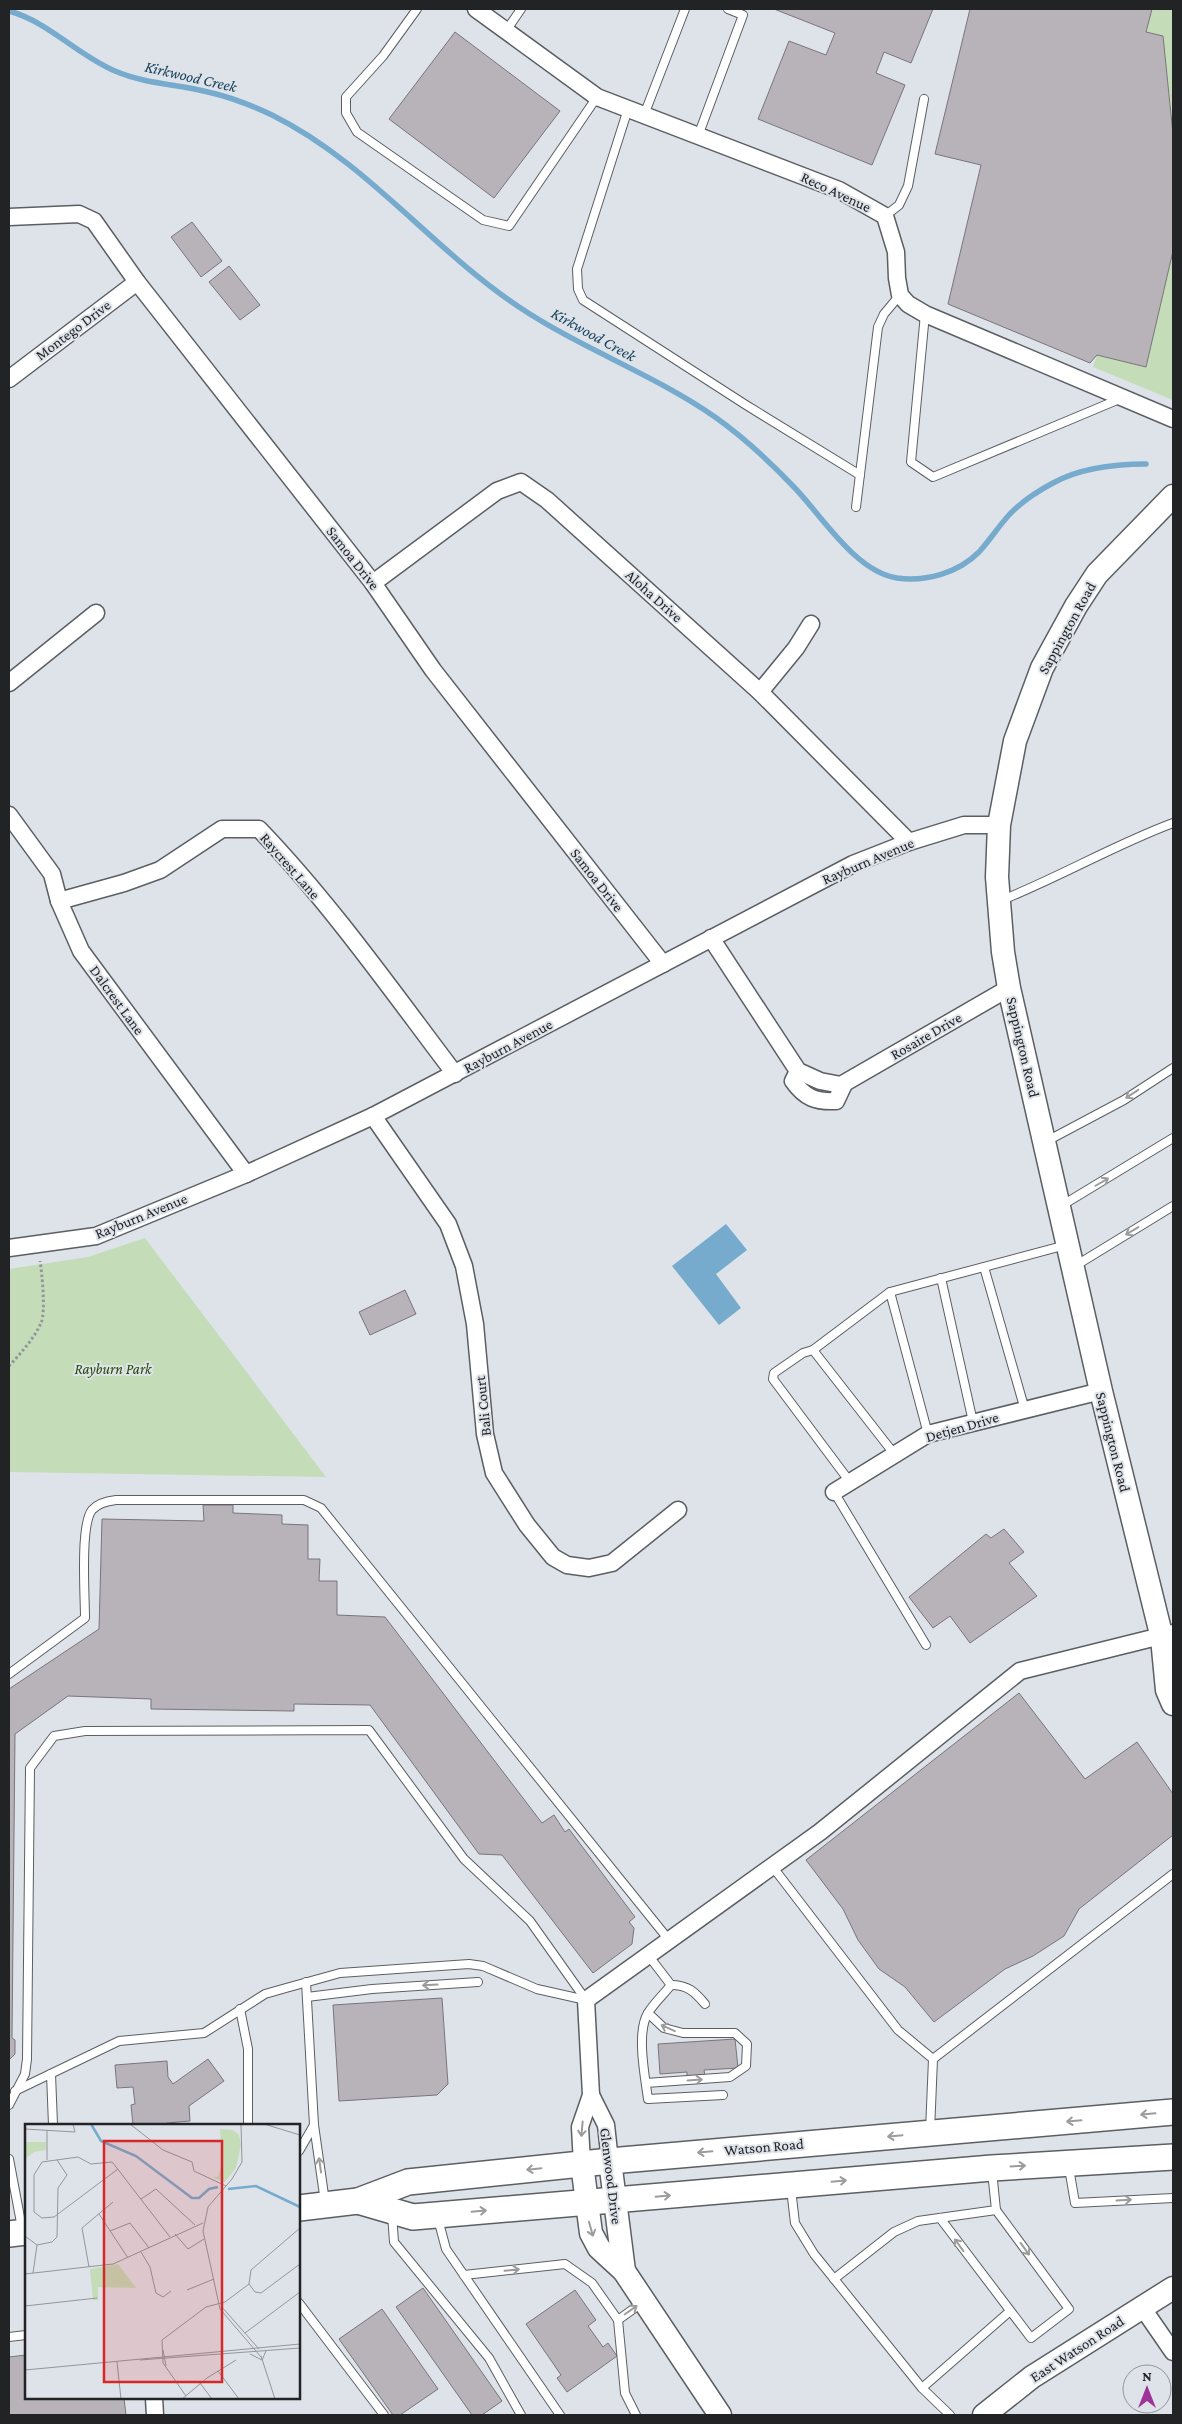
<svg xmlns="http://www.w3.org/2000/svg" width="1182" height="2424" font-family="'Crimson Pro',serif">
	<style>
		.green { fill: #c4dcb8 }
		.water { fill: #76abcd }
		.lines { fill: none; stroke-linecap: round; stroke-linejoin: round }
		.stream { stroke: #76abcd; stroke-width: 5.5 }
		.building { fill: #b7b3b8; stroke: #79757a }
		.lane-casing { stroke: #5b5f64; stroke-width: 10 }
		.street-casing { stroke: #5b5f64; stroke-width: 19 }
		.secondary-casing { stroke: #5b5f64; stroke-width: 25 }
		.primary-casing { stroke: #5b5f64; stroke-width: 28 }
		.path { stroke: #93969b; stroke-width: 3; stroke-dasharray: 2.5 2.5; stroke-linecap: butt }
		.lane { stroke: #fff; stroke-width: 8 }
		.street { stroke: #fff; stroke-width: 16 }
		.secondary { stroke: #fff; stroke-width: 22 }
		.primary { stroke: #fff; stroke-width: 25 }
		.oneway { stroke: #9c9c9d }
		.labels { text-anchor: middle; stroke-width: 4; stroke-linejoin: round; paint-order: stroke }
		.street-label { font-size: 15px; fill: #222325; stroke: #dee3e9 }
		.park-label { font-size: 15px; font-style: italic; fill: #224902; stroke: #dee3e9 }
		.water-label { font-size: 16px; font-style: italic; fill: #18425b; stroke: #dee3e9 }
		.inset-river { fill: none; stroke: #76abcd; stroke-width: 2.5 }
		.inset-road { fill: none; stroke: #93969b; stroke-width: 1 }
		.view { fill: #d62828; fill-opacity: 0.15; stroke: #d62828; stroke-width: 2.5 }
		.inset-edge { fill: none; stroke: #222325; stroke-width: 2.5 }
	</style>
	<rect width="100%" height="100%" fill="#dee3e9"/>
	<g class="green">
		<path d="M 1152,9 L 1173,9 L 1173,127 L 1163,36 L 1146,32 Z"/>
		<path d="M 1173,252 L 1173,400 L 1093,367 L 1097,355 Z"/>
		<path d="M 145,1238 L 326,1477 L 9,1472 L 9,1269 L 88,1257 Z"/>
	</g>
	<path class="water" d="M 726,1224 L 747,1250 L 716,1274 L 741,1308 L 719,1325 L 672,1266 Z"/>
	<g class="lines">
		<path class="stream" d="M 9,11 C 49,22 77,55 115,71 C 145,84 177,84 208,92 C 230,97 251,105 272,115 C 367,162 432,249 519,307 C 582,349 653,374 715,417 C 742,436 769,461 792,485 C 821,514 854,571 897,578 C 926,582 958,573 979,552 C 990,540 998,527 1009,515 C 1021,502 1038,491 1053,483 C 1080,468 1115,464 1146,464"/>
	</g>
	<g class="building">
		<path d="M 774,9 L 933,9 L 911,63 L 884,52 L 876,73 L 905,85 L 872,165 L 758,119 L 789,41 L 826,55 L 835,33 Z"/>
		<path d="M 970,9 L 1152,9 L 1146,32 L 1163,36 L 1173,134 L 1173,251 L 1146,367 L 1097,355 L 1090,363 L 948,304 L 981,165 L 935,154 Z"/>
		<path d="M 455,32 L 560,111 L 494,198 L 389,119 Z"/>
		<path d="M 192,222 L 222,261 L 201,277 L 171,237 Z"/>
		<path d="M 229,266 L 260,305 L 240,320 L 209,282 Z"/>
		<path d="M 405,1290 L 416,1314 L 370,1335 L 359,1312 Z"/>
		<path d="M 203,1505 L 233,1505 L 233,1513 L 282,1515 L 282,1524 L 308,1525 L 308,1559 L 320,1559 L 319,1581 L 337,1581 L 337,1615 L 385,1617 L 542,1823 L 554,1815 L 565,1832 L 569,1829 L 635,1917 L 629,1922 L 634,1928 L 632,1944 L 593,1973 L 502,1855 L 479,1854 L 370,1705 L 294,1704 L 294,1711 L 151,1709 L 151,1699 L 68,1696 L 15,1734 L 12,2038 L 15,2040 L 15,2054 L 9,2060 L 9,1689 L 99,1629 L 102,1519 L 204,1521 Z"/>
		<path d="M 1004,1529 L 1024,1552 L 1009,1563 L 1037,1596 L 970,1643 L 950,1616 L 933,1628 L 909,1597 L 986,1534 L 991,1538 Z"/>
		<path d="M 1019,1693 L 1085,1779 L 1137,1742 L 1173,1794 L 1173,1835 L 1079,1909 L 1064,1936 L 1033,1956 L 1005,1969 L 934,2022 L 905,1987 L 879,1969 L 858,1940 L 843,1909 L 806,1860 Z"/>
		<path d="M 442,1998 L 448,2084 L 437,2095 L 339,2101 L 333,2005 Z"/>
		<path d="M 735,2039 L 738,2068 L 704,2070 L 705,2076 L 687,2077 L 687,2072 L 660,2074 L 658,2044 Z"/>
		<path d="M 208,2059 L 224,2081 L 189,2106 L 190,2121 L 167,2123 L 167,2125 L 133,2125 L 131,2105 L 135,2104 L 133,2087 L 117,2088 L 115,2065 L 167,2061 L 168,2077 L 173,2084 Z"/>
		<path d="M 423,2288 L 502,2401 L 482,2415 L 472,2415 L 396,2307 Z"/>
		<path d="M 575,2290 L 596,2320 L 588,2326 L 603,2347 L 608,2343 L 617,2356 L 567,2392 L 557,2378 L 561,2375 L 526,2324 Z"/>
		<path d="M 382,2309 L 438,2389 L 400,2415 L 393,2415 L 339,2339 Z"/>
		<path d="M 26,2355 L 26,2398 L 124,2398 L 126,2415 L 9,2415 L 9,2357 Z"/>
	</g>
	<g class="lines">
		<g class="lane-casing">
			<g id="lane">
				<path d="M 417,9 L 383,56 L 346,97 L 346,113 L 357,132 L 483,220 L 509,226 L 597,97"/>
				<path d="M 506,31 L 521,9"/>
				<path d="M 628,109 L 577,269 L 578,289 L 583,300 L 746,405 L 860,475"/>
				<path d="M 644,115 L 685,9"/>
				<path d="M 698,136 L 743,15 L 728,9"/>
				<path d="M 885,216 L 899,205 L 908,186 L 924,99"/>
				<path d="M 925,314 L 911,462 L 933,477 L 1122,398"/>
				<path d="M 856,507 L 878,327 L 884,314 L 900,295"/>
				<path d="M 1002,900 C 1060,877 1114,845 1173,823"/>
				<path d="M 1045,1142 L 1124,1100 L 1173,1068"/>
				<path d="M 1061,1206 L 1173,1138"/>
				<path d="M 1075,1266 L 1173,1206"/>
				<path d="M 984,1267 L 1025,1410"/>
				<path d="M 941,1278 L 973,1422"/>
				<path d="M 890,1292 L 928,1434"/>
				<path d="M 813,1350 L 895,1455"/>
				<path d="M 850,1482 L 773,1379 L 774,1373 L 803,1353 L 813,1350 L 890,1292 L 1066,1245"/>
				<path d="M 834,1492 L 926,1645"/>
				<path d="M 9,1674 L 85,1618 C 85,1596 80,1525 92,1510 C 98,1503 107,1501 116,1500 L 304,1500 L 321,1508 L 669,1940"/>
				<path d="M 772,1866 L 898,2030 L 933,2059"/>
				<path d="M 648,1955 L 671,1985 C 664,1994 654,2003 648,2013 C 636,2032 645,2077 648,2099 L 723,2095"/>
				<path d="M 306,1982 L 314,2125 L 325,2202"/>
				<path d="M 671,1985 C 688,1985 695,1992 705,2004"/>
				<path d="M 307,1997 L 372,1989 L 478,1982"/>
				<path d="M 240,2009 L 248,2049 L 248,2125"/>
				<path d="M 51,2074 L 53,2125"/>
				<path d="M 646,2083 L 730,2077 L 746,2066 L 747,2044 L 735,2033 L 683,2033 L 664,2028 L 648,2013"/>
				<path d="M 15,2091 L 119,2041 L 204,2033 L 265,1994 L 286,1988 L 340,1973 L 469,1964 L 483,1966 L 537,1989 L 586,2000"/>
				<path d="M 9,2105 L 25,2074 L 27,2059 L 30,1768 L 54,1736 L 85,1731 L 369,1730 L 464,1859 L 530,1921 L 586,2000"/>
				<path d="M 930,2131 L 933,2059 L 1173,1874"/>
				<path d="M 299,2151 L 314,2125"/>
				<path d="M 9,2159 L 22,2228"/>
				<path d="M 1069,2168 L 1075,2203 L 1173,2198"/>
				<path d="M 791,2189 L 795,2223 L 814,2254 L 922,2388 L 950,2415"/>
				<path d="M 392,2214 L 394,2242 L 489,2358 L 521,2415"/>
				<path d="M 940,2218 L 1031,2338 L 1069,2309 L 996,2210"/>
				<path d="M 438,2219 L 446,2249 L 560,2415"/>
				<path d="M 464,2275 L 565,2264 L 592,2283 L 618,2320 L 625,2393 L 636,2415"/>
				<path d="M 834,2279 L 894,2232 L 918,2221 L 996,2210 L 992,2171"/>
				<path d="M 299,2303 L 384,2415"/>
				<path d="M 618,2320 L 643,2302"/>
				<path d="M 9,2337 L 26,2335"/>
				<path d="M 922,2388 L 1009,2312"/>
			</g>
		</g>
		<g class="street-casing">
			<g id="street">
				<path d="M 476,9 L 597,97 L 839,190 L 885,216 L 896,252 L 897,278 L 900,295 L 908,304 L 925,314 L 1173,419"/>
				<path d="M 9,217 L 79,214 L 94,221 L 137,282 L 373,583 L 433,670 L 663,964"/>
				<path d="M 9,379 L 137,282"/>
				<path d="M 373,583 L 497,491 L 521,482 L 547,500 L 760,692 L 909,842"/>
				<path d="M 9,683 L 96,613"/>
				<path d="M 760,692 L 796,648 L 811,624"/>
				<path d="M 9,815 L 52,874 L 59,901 L 81,951 L 246,1174"/>
				<path d="M 59,901 L 124,883 L 160,870 L 222,829 L 259,829 C 331,904 392,991 455,1074"/>
				<path d="M 711,938 L 798,1071 L 820,1081 L 841,1085 L 1009,988"/>
				<path d="M 798,1071 L 793,1081 C 805,1098 816,1102 836,1101 L 844,1084"/>
				<path d="M 373,1116 L 448,1224 L 464,1266 L 475,1324 L 485,1434 L 494,1473 L 527,1525 L 553,1557 L 567,1565 L 589,1568 L 612,1563 L 678,1510"/>
				<path d="M 9,1248 L 96,1236 L 246,1174 L 373,1116 L 853,864 L 909,842 L 964,825 L 999,825"/>
				<path d="M 834,1492 L 928,1434 L 1101,1391"/>
				<path d="M 591,2095 L 606,2125 L 610,2161"/>
				<path d="M 582,2164 L 580,2127 L 591,2095 L 586,2000 L 820,1832 L 1020,1671 L 1173,1633"/>
				<path d="M 1142,2307 L 1173,2352"/>
				<path d="M 154,2398 L 155,2415"/>
			</g>
		</g>
		<g class="secondary-casing">
			<g id="secondary">
				<path d="M 1173,496 L 1097,574 L 1076,606 L 1042,668 L 1015,741 L 999,825 L 997,877 L 1003,952 L 1009,988 L 1101,1391 L 1162,1638 L 1167,1690 L 1173,1704"/>
				<path d="M 610,2161 L 624,2271"/>
				<path d="M 582,2164 L 591,2233 L 599,2248 L 624,2271 L 720,2415"/>
				<path d="M 984,2415 L 1032,2377 L 1173,2288"/>
			</g>
		</g>
		<g class="primary-casing">
			<g id="primary">
				<path d="M 358,2201 L 413,2217 L 992,2168 L 1173,2157"/>
				<path d="M 299,2208 L 358,2201 L 408,2182 L 610,2161 L 1173,2112"/>
				<path d="M 9,2234 L 26,2232"/>
			</g>
		</g>
		<path class="path" d="M 9,1366 C 20,1354 34,1339 41,1323 C 46,1313 42,1272 40,1261"/>
		<use href="#lane" class="lane"/>
		<use href="#street" class="street"/>
		<use href="#secondary" class="secondary"/>
		<use href="#primary" class="primary"/>
	</g>
	<defs><path id="oneway-shaft" d="M-6 0H5M1.5-3L5.5 0L1.5 3" fill="none" stroke-width="1.6" stroke-linecap="round" stroke-linejoin="round" transform="scale(1.25)"/></defs>
	<g class="oneway">
		<use href="#oneway-shaft" transform="translate(1132 1094) rotate(147)"/>
		<use href="#oneway-shaft" transform="translate(1102 1182) rotate(-30)"/>
		<use href="#oneway-shaft" transform="translate(1132 1231) rotate(149)"/>
		<use href="#oneway-shaft" transform="translate(430 1985) rotate(177)"/>
		<use href="#oneway-shaft" transform="translate(668 2028) rotate(-156)"/>
		<use href="#oneway-shaft" transform="translate(695 2080) rotate(-4)"/>
		<use href="#oneway-shaft" transform="translate(1148 2114) rotate(175)"/>
		<use href="#oneway-shaft" transform="translate(1074 2121) rotate(175)"/>
		<use href="#oneway-shaft" transform="translate(582 2129) rotate(95)"/>
		<use href="#oneway-shaft" transform="translate(895 2136) rotate(175)"/>
		<use href="#oneway-shaft" transform="translate(705 2152) rotate(175)"/>
		<use href="#oneway-shaft" transform="translate(320 2165) rotate(-98)"/>
		<use href="#oneway-shaft" transform="translate(1018 2166) rotate(-3)"/>
		<use href="#oneway-shaft" transform="translate(534 2169) rotate(174)"/>
		<use href="#oneway-shaft" transform="translate(839 2181) rotate(-5)"/>
		<use href="#oneway-shaft" transform="translate(663 2196) rotate(-5)"/>
		<use href="#oneway-shaft" transform="translate(1124 2200) rotate(-3)"/>
		<use href="#oneway-shaft" transform="translate(479 2211) rotate(-5)"/>
		<use href="#oneway-shaft" transform="translate(591 2229) rotate(74)"/>
		<use href="#oneway-shaft" transform="translate(959 2245) rotate(-126)"/>
		<use href="#oneway-shaft" transform="translate(1025 2249) rotate(54)"/>
		<use href="#oneway-shaft" transform="translate(512 2270) rotate(-6)"/>
		<use href="#oneway-shaft" transform="translate(631 2310) rotate(-35)"/>
	</g>
	<g class="labels">
		<g class="street-label">
			<text transform="translate(836 192) rotate(25)" y="5">Reco Avenue</text>
			<text transform="translate(73 330) rotate(-37)" y="5">Montego Drive</text>
			<text transform="translate(353 558) rotate(52)" y="5">Samoa Drive</text>
			<text transform="translate(654 596) rotate(42)" y="5">Aloha Drive</text>
			<text transform="translate(1067 628) rotate(-61)" y="5">Sappington Road</text>
			<text transform="translate(868 861) rotate(-23)" y="5">Rayburn Avenue</text>
			<text transform="translate(290 866) rotate(49)" y="5">Raycrest Lane</text>
			<text transform="translate(597 880) rotate(52)" y="5">Samoa Drive</text>
			<text transform="translate(117 1000) rotate(54)" y="5">Dalcrest Lane</text>
			<text transform="translate(926 1036) rotate(-30)" y="5">Rosaire Drive</text>
			<text transform="translate(508 1046) rotate(-28)" y="5">Rayburn Avenue</text>
			<text transform="translate(1023 1047) rotate(77)" y="5">Sappington Road</text>
			<text transform="translate(141 1216) rotate(-22)" y="5">Rayburn Avenue</text>
			<text transform="translate(483 1406) rotate(-96)" y="5">Bali Court</text>
			<text transform="translate(962 1427) rotate(-16)" y="5">Detjen Drive</text>
			<text transform="translate(1113 1442) rotate(76)" y="5">Sappington Road</text>
			<text transform="translate(764 2147) rotate(-5)" y="5">Watson Road</text>
			<text transform="translate(611 2176) rotate(83)" y="5">Glenwood Drive</text>
			<text transform="translate(1077 2349) rotate(-33)" y="5">East Watson Road</text>
		</g>
		<g class="park-label">
			<text x="113" y="1374">Rayburn Park</text>
		</g>
		<g class="water-label">
			<text transform="translate(191 76) rotate(13)" y="6">Kirkwood Creek</text>
			<text transform="translate(594 334) rotate(29)" y="6">Kirkwood Creek</text>
		</g>
	</g>
	<g transform="translate(25 2124)">
		<rect width="275" height="275" fill="#dee3e9"/>
		<path d="M 195,5 L 208,6 L 214,11 L 216,21 L 211,44 L 200,58 L 188,53 L 193,53 L 197,40 ZM 0,18 L 21,18 L 21,26 L 9,28 L 0,35 ZM 93,140 L 111,164 L 73,163 L 73,176 L 68,176 L 65,145 Z" fill="#c4dcb8"/>
		<path class="inset-river" d="M 66,0 L 76,17 L 111,32 L 167,74 L 174,74 L 184,65 L 193,63M 203,65 L 231,62 L 275,83"/>
		<path class="inset-road" d="M 105,0 L 138,26 L 167,38 L 169,47 L 201,62M 216,0 L 217,38 L 207,55 L 183,83 L 178,107 L 195,185 L 236,233M 239,0 L 275,11M 0,5 L 50,8 L 48,0M 22,36 L 22,6M 93,45 L 29,93 L 17,94 L 9,88 L 9,51 L 17,38 L 53,33 L 66,40 L 87,38 L 88,39 L 145,113M 116,75 L 131,65 L 170,101M 74,90 L 103,134M 85,107 L 105,99 L 124,124M 150,110 L 163,125 L 179,115M 0,112 L 12,121M 12,121 L 27,118 L 32,113 L 33,64 L 42,51 L 32,36M 116,128 L 125,143 L 131,169 L 138,173 L 146,167M 64,143 L 57,104 L 88,78M 8,149 L 12,121M 0,150 L 88,140 L 178,99M 224,160 L 226,146 L 275,104M 162,166 L 189,155M 0,182 L 72,174M 196,182 L 234,225M 220,209 L 275,168M 138,226 L 141,242M 225,230 L 237,236 L 241,227M 236,232 L 250,275M 115,236 L 275,224M 92,238 L 96,275M 0,246 L 275,220M 193,247 L 214,275M 175,259 L 187,275M 161,272 L 138,239 L 137,216 L 181,183 L 200,178 L 224,160 L 230,168 L 236,169 L 275,140M 157,275 L 182,254 L 211,236"/>
		<path class="view" d="M 79,17 L 197,17 L 197,258 L 79,258 Z"/>
		<rect width="275" height="275" class="inset-edge"/>
	</g>
	<rect width="1182" height="2424" fill="none" stroke="#222325" stroke-width="20"/>
	<g transform="translate(1147 2389)"><circle r="24" fill="#dee3e9" stroke="#93969b"/>
	<path d="M0-4L9 19L0 12L-9 19Z" fill="#9d3497"/>
	<text y="-8" font-size="14" font-weight="bold" text-anchor="middle" fill="#222325">N</text>
	</g>
</svg>
